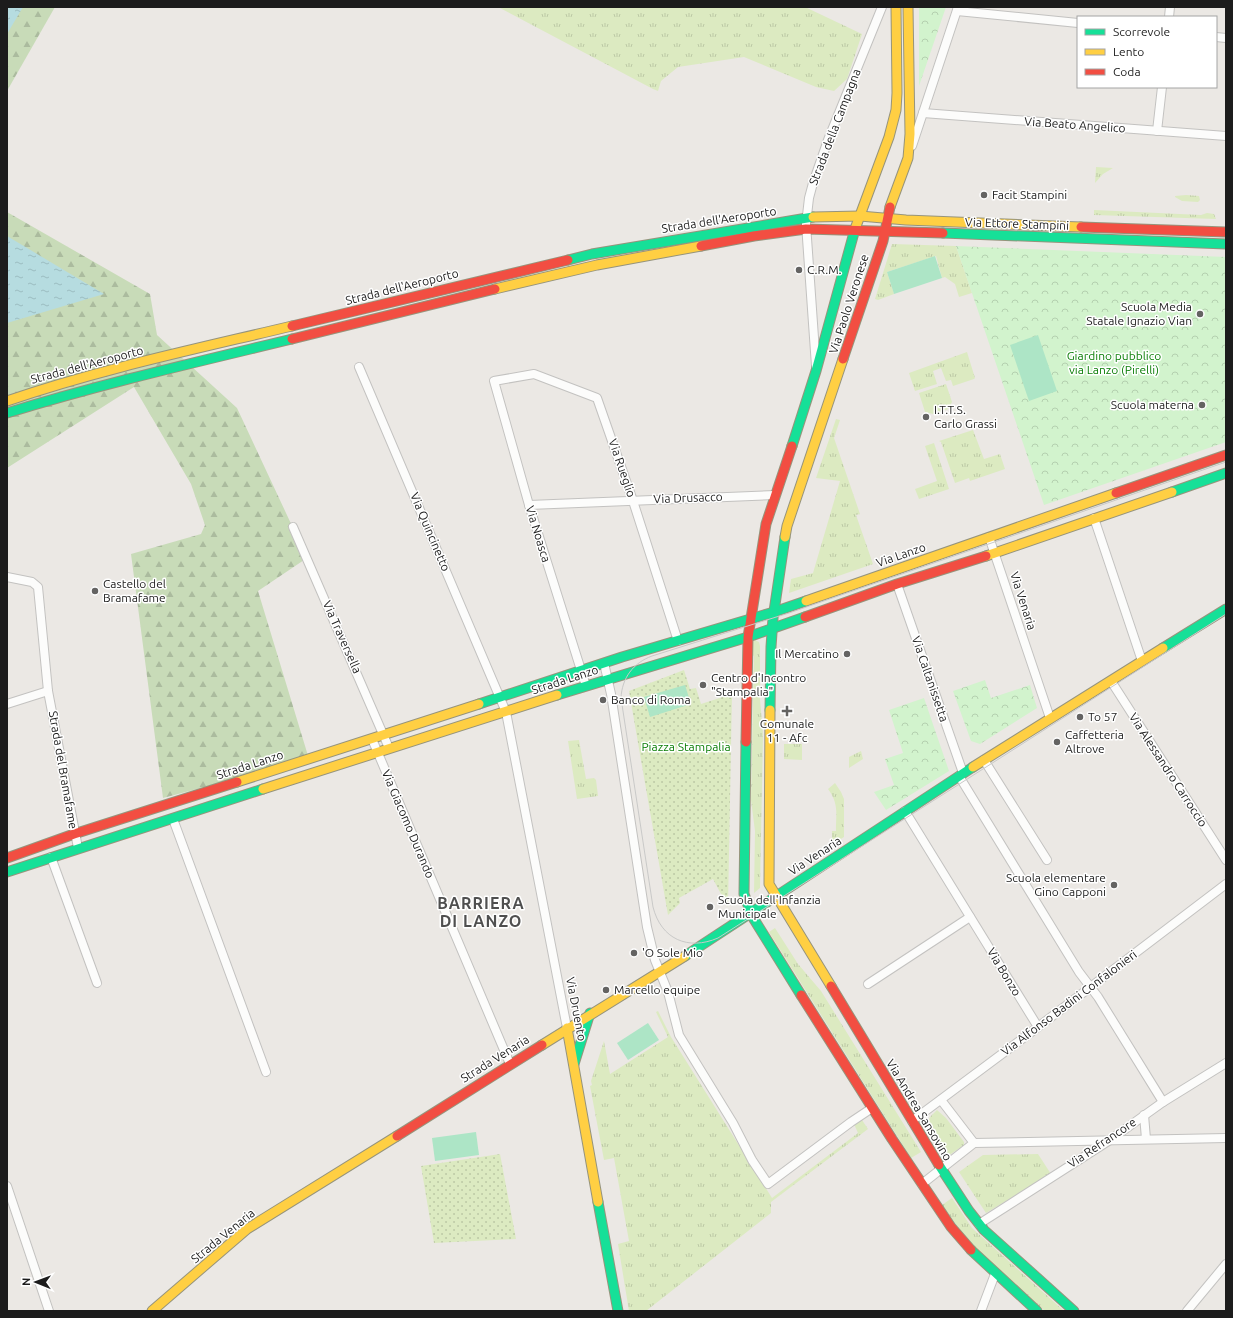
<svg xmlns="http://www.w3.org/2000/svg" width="1233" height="1318" font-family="Ubuntu,sans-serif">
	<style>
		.grass { fill: url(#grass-tufts) }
		.forest { fill: url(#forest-firs) }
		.park { fill: url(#park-crowns) }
		.garden { fill: url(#garden-dots) }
		.pitch { fill: #ade5c6 }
		.water { fill: url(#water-ripples) }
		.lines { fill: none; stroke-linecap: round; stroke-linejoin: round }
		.street-casing { stroke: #c3c2c0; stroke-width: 10 }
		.fast-casing { stroke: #96947c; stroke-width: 11 }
		.slow-casing { stroke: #96947c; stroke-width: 11 }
		.jam-casing { stroke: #96947c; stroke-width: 11 }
		.street { stroke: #fcfcfb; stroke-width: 8 }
		.fast { stroke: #16e098; stroke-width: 9 }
		.slow { stroke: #ffcf43; stroke-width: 9 }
		.jam { stroke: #f24e42; stroke-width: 9 }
		.tram { stroke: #c9c9c8; stroke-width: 1 }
		.poi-dot { fill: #646362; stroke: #fff; stroke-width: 1.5 }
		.labels { text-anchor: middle; stroke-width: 3; stroke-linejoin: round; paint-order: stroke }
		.street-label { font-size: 12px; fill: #1c1c1c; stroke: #fff }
		.poi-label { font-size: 12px; fill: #1c1c1c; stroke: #fff; text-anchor: start }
		.park-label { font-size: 12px; fill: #0a7e06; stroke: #fff }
		.district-label { font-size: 16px; font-weight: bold; letter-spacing: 1px; fill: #4f4f4f; stroke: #fff }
	</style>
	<defs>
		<pattern id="grass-tufts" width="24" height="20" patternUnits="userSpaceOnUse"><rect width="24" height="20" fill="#dceac1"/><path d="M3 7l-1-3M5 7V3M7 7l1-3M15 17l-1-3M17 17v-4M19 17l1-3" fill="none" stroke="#bcc8a5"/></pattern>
		<pattern id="forest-firs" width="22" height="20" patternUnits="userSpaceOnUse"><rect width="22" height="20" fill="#c8dbb8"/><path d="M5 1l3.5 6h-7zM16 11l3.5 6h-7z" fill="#abbb9e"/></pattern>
		<pattern id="park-crowns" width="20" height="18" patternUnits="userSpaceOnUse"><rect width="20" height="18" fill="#d2f3cd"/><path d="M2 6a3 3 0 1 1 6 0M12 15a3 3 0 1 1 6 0" fill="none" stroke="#b4d0af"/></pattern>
		<pattern id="garden-dots" width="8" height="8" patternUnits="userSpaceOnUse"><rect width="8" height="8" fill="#dceac1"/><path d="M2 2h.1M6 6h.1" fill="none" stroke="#bcc8a5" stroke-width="1.8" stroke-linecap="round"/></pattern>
		<pattern id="water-ripples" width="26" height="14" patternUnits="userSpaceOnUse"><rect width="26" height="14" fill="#b6dce0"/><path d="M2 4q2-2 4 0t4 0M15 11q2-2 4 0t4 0" fill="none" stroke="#9cbcc0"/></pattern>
	</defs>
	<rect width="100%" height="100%" fill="#ebe8e4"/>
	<g class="grass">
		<path d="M 498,7 L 805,7 L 862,34 L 847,79 L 834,91 L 816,87 L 744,57 L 678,67 L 661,81 L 658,91 L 653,89 Z"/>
		<path d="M 1096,167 L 1113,168 L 1103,174 L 1095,183 Z"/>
		<path d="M 1186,195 L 1199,196 L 1200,200 L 1198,202 L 1182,201 L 1175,197 L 1175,196 Z"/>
		<path d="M 1094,210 L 1201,215 L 1207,213 L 1214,214 L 1216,219 L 1094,215 Z"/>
		<path d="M 892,244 L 956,246 L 972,293 L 959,297 L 955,284 L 945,277 L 942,278 L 936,256 L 887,272 L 894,294 L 878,300 L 875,299 Z"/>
		<path d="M 967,352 L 975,378 L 974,379 L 953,386 L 951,380 L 946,381 L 941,368 L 933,371 L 937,384 L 915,391 L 909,373 Z"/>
		<path d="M 946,384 L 952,402 L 948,409 L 933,414 L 925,412 L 919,393 Z"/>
		<path d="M 836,419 L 840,420 L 834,438 L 860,514 L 856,515 L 873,564 L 789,593 L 791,579 L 813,573 L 840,481 L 816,478 Z"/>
		<path d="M 973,430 L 984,459 L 1000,454 L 1005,469 L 970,481 L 969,478 L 955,483 L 941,442 L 939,441 Z"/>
		<path d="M 934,443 L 949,489 L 919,499 L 915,489 L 937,481 L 925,446 Z"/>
		<path d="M 755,640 L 759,642 L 760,646 L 760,699 L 763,734 L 760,888 L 754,893 L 755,831 L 751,800 L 754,656 L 751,654 L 752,642 Z"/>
		<path d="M 579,740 L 586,779 L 594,778 L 596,780 L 598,796 L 577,799 L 568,741 Z"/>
		<path d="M 784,744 L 802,744 L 802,760 L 784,759 Z"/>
		<path d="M 861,751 L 863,759 L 849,768 L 849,757 Z"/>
		<path d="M 835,783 L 841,792 L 844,799 L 844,837 L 834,843 L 832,843 L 832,831 L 836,831 C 836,813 839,804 828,789 Z"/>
		<path d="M 775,928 L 798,964 L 821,991 L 921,1152 L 911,1158 L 769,932 Z"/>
		<path d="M 658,1011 L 671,1037 L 772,1198 L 858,1133 L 854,1124 L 862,1120 L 868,1129 L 771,1202 L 771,1213 L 646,1311 L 629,1311 L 618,1244 L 629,1241 L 614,1158 L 604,1160 L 590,1086 L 592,1085 L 591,1081 L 604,1041 L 610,1074 L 668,1037 L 656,1012 Z"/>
		<path d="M 937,1110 L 946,1118 L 964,1142 L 964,1145 L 948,1156 L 926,1124 L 931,1116 Z"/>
		<path d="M 1038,1154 L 1051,1174 L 986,1213 L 959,1172 L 983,1155 Z"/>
		<path d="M 952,1198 L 972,1228 L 1064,1311 L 1045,1311 L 971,1245 L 942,1205 Z"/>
	</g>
	<g class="forest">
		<path d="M 7,7 L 55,7 L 7,91 Z"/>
		<path d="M 7,212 L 150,294 L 157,335 L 237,408 L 307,558 L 258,591 L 309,759 L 163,798 L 131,554 L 201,534 L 205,525 L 191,484 L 134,387 L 7,468 Z"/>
	</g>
	<g class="park">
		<path d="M 919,7 L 946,7 L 919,86 Z"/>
		<path d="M 956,246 L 1226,257 L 1226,442 L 1044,505 Z"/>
		<path d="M 985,680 L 991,698 L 1030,685 L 1037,708 L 980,744 L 971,741 L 953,691 Z"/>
		<path d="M 924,698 L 949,771 L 886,810 L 874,792 L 894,785 L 885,759 L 903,753 L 889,710 Z"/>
	</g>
	<g class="garden">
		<path d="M 684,670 L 690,689 L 696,688 L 701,704 L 732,694 L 728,907 L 713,879 L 679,898 L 680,903 L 668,915 L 629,691 Z"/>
		<path d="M 500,1154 L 516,1239 L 434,1243 L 421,1166 Z"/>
	</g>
	<g class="pitch">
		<path d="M 935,256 L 942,278 L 894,294 L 887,272 Z"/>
		<path d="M 1038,335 L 1057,391 L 1029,401 L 1010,345 Z"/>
		<path d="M 685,685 L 691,704 L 650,717 L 644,697 Z"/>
		<path d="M 648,1023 L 659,1040 L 628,1060 L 617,1043 Z"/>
		<path d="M 476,1132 L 479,1155 L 435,1161 L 432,1138 Z"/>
	</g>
	<g class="water">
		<path d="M 7,7 L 23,7 L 7,34 Z"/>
		<path d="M 7,236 L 104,294 L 7,323 Z"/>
	</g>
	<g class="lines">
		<g class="street-casing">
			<g id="street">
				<path d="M 957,11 L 1078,23"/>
				<path d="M 1169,17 L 1170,7"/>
				<path d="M 1216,37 L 1226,38"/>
				<path d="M 923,113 L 1226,136"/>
				<path d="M 1157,131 L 1162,87"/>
				<path d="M 912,146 L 958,7"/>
				<path d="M 816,366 L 806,224 L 809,198 L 813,183 L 828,140 L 882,7"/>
				<path d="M 359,367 L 506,712 L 567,1028"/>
				<path d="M 529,505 L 775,495"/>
				<path d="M 1094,518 L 1142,661"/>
				<path d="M 293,527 L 389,748"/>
				<path d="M 989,537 L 1050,718"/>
				<path d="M 7,577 L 32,582 L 38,587 L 48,691 L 78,848"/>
				<path d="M 897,584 L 963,773"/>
				<path d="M 604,663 L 611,694 L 647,927 L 655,960 L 668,992 L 679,1035 L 733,1123 L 752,1160 L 768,1184 L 851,1122 L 872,1108"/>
				<path d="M 1111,681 L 1226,860"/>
				<path d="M 586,686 L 529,505 L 494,381 L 534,374 L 597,398 L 633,501 L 678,641"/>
				<path d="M 7,704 L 48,691"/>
				<path d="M 372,739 L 510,1064"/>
				<path d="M 984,760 L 1047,860"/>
				<path d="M 959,776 L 1079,972 L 1098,997 L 1163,1102"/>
				<path d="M 905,811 L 1038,1027"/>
				<path d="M 173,819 L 266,1072"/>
				<path d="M 51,857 L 97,983"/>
				<path d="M 868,984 L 970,917"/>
				<path d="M 941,1100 L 974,1143"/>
				<path d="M 1144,1115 L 1146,1139"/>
				<path d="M 912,1121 L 1038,1027 L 1226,884"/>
				<path d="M 922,1184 L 974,1143 L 1226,1138"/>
				<path d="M 7,1186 L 49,1311"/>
				<path d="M 979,1224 L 1110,1140 L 1163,1102 L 1226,1063"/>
				<path d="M 981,1311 L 995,1274"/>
				<path d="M 1187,1311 L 1226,1264"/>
			</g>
		</g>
		<g class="fast-casing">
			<g id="fast">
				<path d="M 943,233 L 1226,244"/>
				<path d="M 568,260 L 592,254 L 813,217"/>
				<path d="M 7,413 C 101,384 197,362 292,339"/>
				<path d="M 792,446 L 816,371 L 855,229"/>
				<path d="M 1172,492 L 1226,473"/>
				<path d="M 1163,648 L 1226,609"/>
				<path d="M 557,695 L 748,637 L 805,617"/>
				<path d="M 479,704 L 622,657 L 774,612 L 806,601"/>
				<path d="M 770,710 L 771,647 L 773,618 L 785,537"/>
				<path d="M 746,742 L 744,894 L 752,916 L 801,995"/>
				<path d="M 7,872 L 263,789"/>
				<path d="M 685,956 L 973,767"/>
				<path d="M 574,1064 L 590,1013"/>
				<path d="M 939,1165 L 969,1211 L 984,1230 L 1074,1311"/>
				<path d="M 598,1202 L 618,1311"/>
				<path d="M 971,1250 L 1037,1311"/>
			</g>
		</g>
		<g class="slow-casing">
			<g id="slow">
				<path d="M 890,207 L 908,158 L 910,134 L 908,7"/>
				<path d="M 813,217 L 860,216 L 906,220 L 1081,227"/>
				<path d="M 855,229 L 889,137 L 896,110 L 897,93 L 896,7"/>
				<path d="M 495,289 L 597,265 L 701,246"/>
				<path d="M 7,401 C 100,369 196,349 292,326"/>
				<path d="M 785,537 L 787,526 L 843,359"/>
				<path d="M 986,556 L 1172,492"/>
				<path d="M 806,601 L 1116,493"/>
				<path d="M 770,710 L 769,884 L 831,986"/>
				<path d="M 973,767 L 1163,648"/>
				<path d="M 237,782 L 479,704"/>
				<path d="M 263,789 L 557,695"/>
				<path d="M 567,1028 L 598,1202"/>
				<path d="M 542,1045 L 685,956"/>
				<path d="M 152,1311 L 247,1229 L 397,1136"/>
			</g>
		</g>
		<g class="jam-casing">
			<g id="jam">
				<path d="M 1081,227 L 1226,232"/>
				<path d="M 701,246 L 754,236 L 806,229 L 943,233"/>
				<path d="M 292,326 L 568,260"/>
				<path d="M 292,339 L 495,289"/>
				<path d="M 843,359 L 883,241 L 890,207"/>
				<path d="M 1116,493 L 1226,455"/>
				<path d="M 805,617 L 897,584 L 986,556"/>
				<path d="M 746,742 L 748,637 L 766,524 L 792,446"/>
				<path d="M 7,858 L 74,834 L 237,782"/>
				<path d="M 831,986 L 939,1165"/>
				<path d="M 801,995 L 892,1139 L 951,1227 L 971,1250"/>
				<path d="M 397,1136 L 542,1045"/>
			</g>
		</g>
		<use href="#street" class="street"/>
		<use href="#fast" class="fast"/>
		<use href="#slow" class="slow"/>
		<use href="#jam" class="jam"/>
		<path class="tram" d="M 1226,462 L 789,613 L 652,656 C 633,663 622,678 621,698 L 653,907 C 661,939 688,951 718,938 L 1226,614"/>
	</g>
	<g class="poi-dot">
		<circle cx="984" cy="195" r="4"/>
		<circle cx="799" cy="270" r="4"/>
		<circle cx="1200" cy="314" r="4"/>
		<circle cx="1202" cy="405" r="4"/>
		<circle cx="926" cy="417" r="4"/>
		<circle cx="95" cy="591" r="4"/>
		<circle cx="847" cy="654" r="4"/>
		<circle cx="703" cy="685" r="4"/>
		<circle cx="603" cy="700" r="4"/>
		<path d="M785 705h4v4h4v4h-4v4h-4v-4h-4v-4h4z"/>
		<circle cx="1080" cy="717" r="4"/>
		<circle cx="1057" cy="742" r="4"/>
		<circle cx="1114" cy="885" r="4"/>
		<circle cx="710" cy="907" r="4"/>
		<circle cx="634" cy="953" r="4"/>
		<circle cx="606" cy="990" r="4"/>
	</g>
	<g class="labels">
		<g class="street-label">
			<text transform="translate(1075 125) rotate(4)" y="4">Via Beato Angelico</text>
			<text transform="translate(835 127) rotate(-69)" y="4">Strada della Campagna</text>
			<text transform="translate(719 220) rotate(-9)" y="4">Strada dell'Aeroporto</text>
			<text transform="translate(1017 224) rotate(2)" y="4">Via Ettore Stampini</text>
			<text transform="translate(402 287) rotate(-14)" y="4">Strada dell'Aeroporto</text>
			<text transform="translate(849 304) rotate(-72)" y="4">Via Paolo Veronese</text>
			<text transform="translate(87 365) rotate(-15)" y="4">Strada dell'Aeroporto</text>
			<text transform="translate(622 468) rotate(71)" y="4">Via Rueglio</text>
			<text transform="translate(688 498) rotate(-2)" y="4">Via Drusacco</text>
			<text transform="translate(430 532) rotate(67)" y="4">Via Quincinetto</text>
			<text transform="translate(538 534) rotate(73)" y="4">Via Noasca</text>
			<text transform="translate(901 555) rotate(-19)" y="4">Via Lanzo</text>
			<text transform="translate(1023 601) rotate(72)" y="4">Via Venaria</text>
			<text transform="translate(342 637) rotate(66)" y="4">Via Traversella</text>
			<text transform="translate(930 679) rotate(71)" y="4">Via Caltanissetta</text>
			<text transform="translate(565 680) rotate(-18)" y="4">Strada Lanzo</text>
			<text transform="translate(250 765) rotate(-18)" y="4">Strada Lanzo</text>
			<text transform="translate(63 770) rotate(80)" y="4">Strada del Bramafame</text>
			<text transform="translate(1168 770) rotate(57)" y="4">Via Alessandro Carroccio</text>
			<text transform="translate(408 824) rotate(67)" y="4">Via Giacomo Durando</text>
			<text transform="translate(815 856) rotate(-33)" y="4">Via Venaria</text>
			<text transform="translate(1004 972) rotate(59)" y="4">Via Bonzo</text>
			<text transform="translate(1069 1003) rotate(-37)" y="4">Via Alfonso Badini Confalonieri</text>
			<text transform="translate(576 1009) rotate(79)" y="4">Via Druento</text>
			<text transform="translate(495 1059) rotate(-32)" y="4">Strada Venaria</text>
			<text transform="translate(919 1110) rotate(59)" y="4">Via Andrea Sansovino</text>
			<text transform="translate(1102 1143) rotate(-34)" y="4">Via Refrancore</text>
			<text transform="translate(223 1236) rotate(-39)" y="4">Strada Venaria</text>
		</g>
		<g class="poi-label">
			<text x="992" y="199">Facit Stampini</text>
			<text x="807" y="274">C.R.M.</text>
			<text x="1192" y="311" text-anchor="end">Scuola Media<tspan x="1192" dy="14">Statale Ignazio Vian</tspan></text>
			<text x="1194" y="409" text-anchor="end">Scuola materna</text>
			<text x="934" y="414">I.T.T.S.<tspan x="934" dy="14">Carlo Grassi</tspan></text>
			<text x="103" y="588">Castello del<tspan x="103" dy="14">Bramafame</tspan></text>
			<text x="839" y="658" text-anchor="end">Il Mercatino</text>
			<text x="711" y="682">Centro d'Incontro<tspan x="711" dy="14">"Stampalia"</tspan></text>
			<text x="611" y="704">Banco di Roma</text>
			<text x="1088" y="721">To 57</text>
			<text x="787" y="728" text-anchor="middle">Comunale<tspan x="787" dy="14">11 - Afc</tspan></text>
			<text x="1065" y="739">Caffetteria<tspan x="1065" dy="14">Altrove</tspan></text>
			<text x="1106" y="882" text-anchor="end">Scuola elementare<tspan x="1106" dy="14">Gino Capponi</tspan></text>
			<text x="718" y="904">Scuola dell'Infanzia<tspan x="718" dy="14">Municipale</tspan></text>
			<text x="642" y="957">'O Sole Mio</text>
			<text x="614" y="994">Marcello equipe</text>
		</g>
		<g class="park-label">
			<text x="1114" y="360">Giardino pubblico<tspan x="1114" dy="14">via Lanzo (Pirelli)</tspan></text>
			<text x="686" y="751">Piazza Stampalia</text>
		</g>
		<g class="district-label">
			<text x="481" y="909">BARRIERA<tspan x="481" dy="18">DI LANZO</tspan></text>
		</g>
	</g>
	<rect width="1233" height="1318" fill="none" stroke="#1c1c1c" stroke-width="16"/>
	<rect x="1077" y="16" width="140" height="72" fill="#ffffff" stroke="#a4a4a4"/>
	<rect x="1085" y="29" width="20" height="6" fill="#16e098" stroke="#a4a4a4"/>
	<text x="1113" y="36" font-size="12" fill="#1c1c1c">Scorrevole</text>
	<rect x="1085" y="49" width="20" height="6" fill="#ffcf43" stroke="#a4a4a4"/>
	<text x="1113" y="56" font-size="12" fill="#1c1c1c">Lento</text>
	<rect x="1085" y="69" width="20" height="6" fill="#f24e42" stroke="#a4a4a4"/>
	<text x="1113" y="76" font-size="12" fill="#1c1c1c">Coda</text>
	<g transform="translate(36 1282) rotate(271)" stroke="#ffffff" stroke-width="3" paint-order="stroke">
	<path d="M0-3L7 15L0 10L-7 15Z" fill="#1c1c1c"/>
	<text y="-6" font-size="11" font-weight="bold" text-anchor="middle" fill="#1c1c1c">N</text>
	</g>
</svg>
